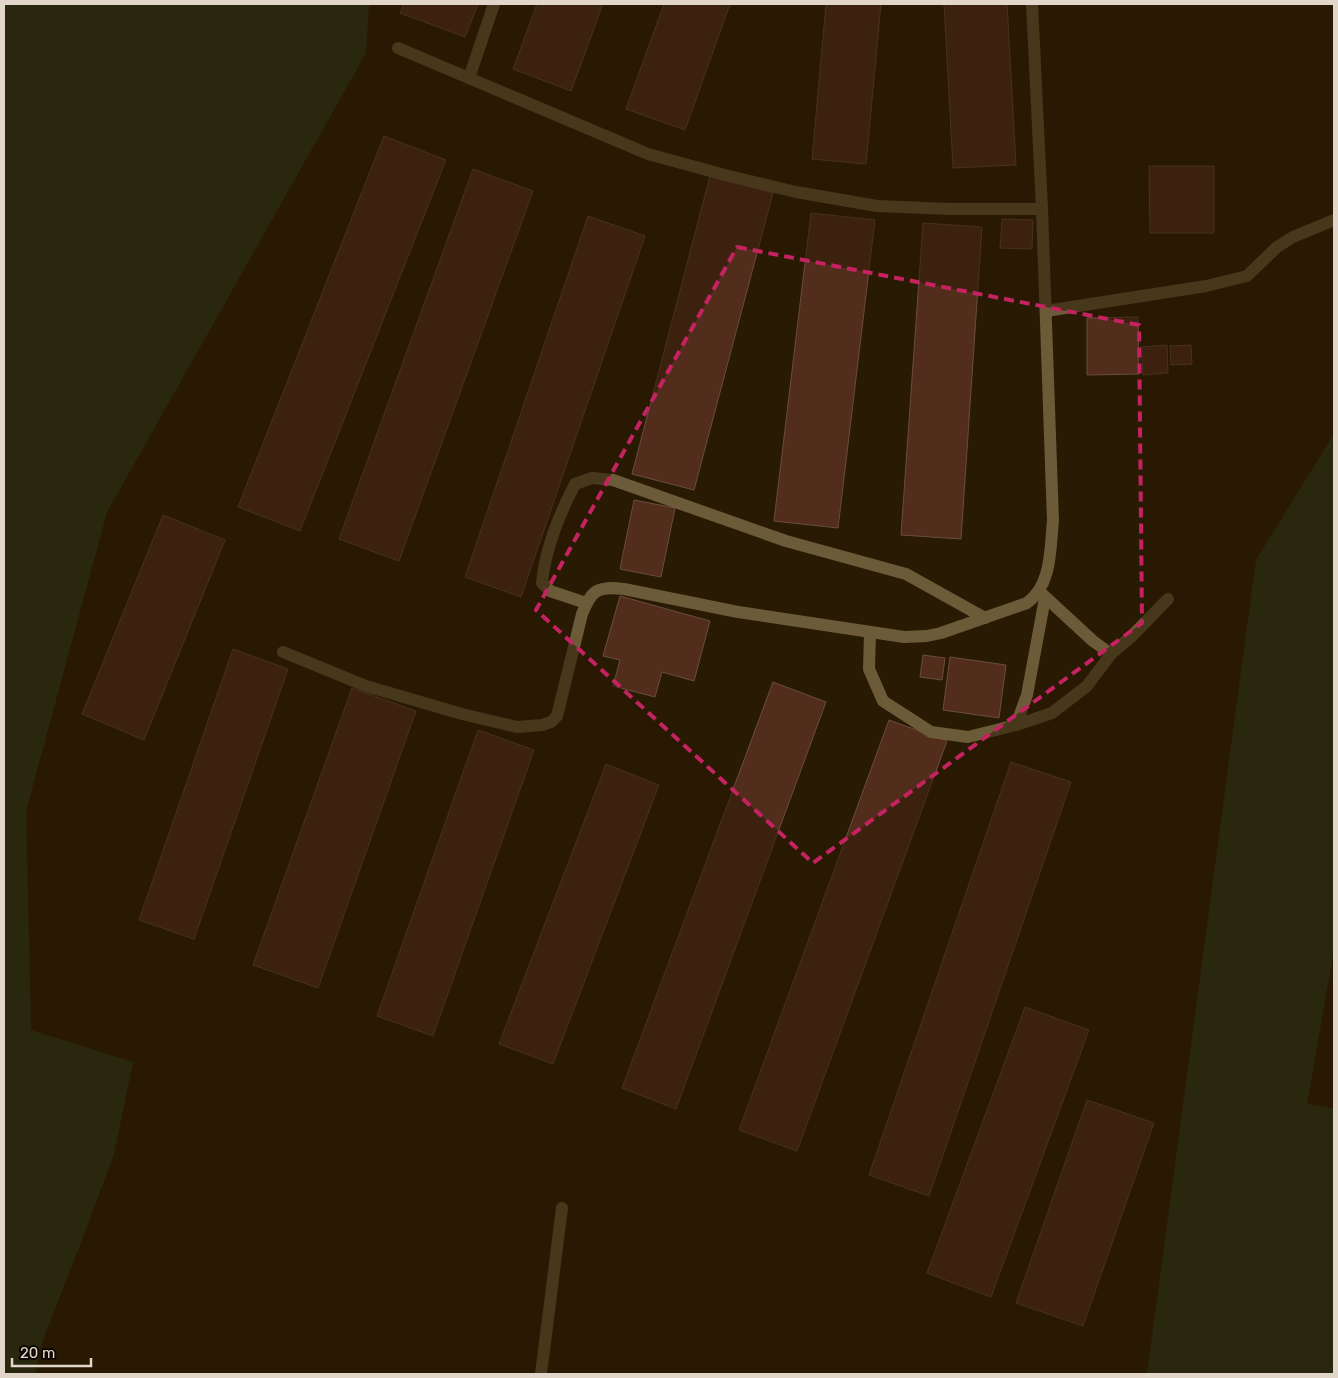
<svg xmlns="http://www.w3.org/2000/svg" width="1338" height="1378" font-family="Rubik,sans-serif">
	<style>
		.green { fill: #2c381d }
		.building { fill: #532d1c; stroke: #694d41 }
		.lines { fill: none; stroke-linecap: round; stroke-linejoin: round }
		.service { stroke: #6c5b38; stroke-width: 12 }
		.marked { fill: none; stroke: #c42260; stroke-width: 4; stroke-dasharray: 10 6; stroke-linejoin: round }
	</style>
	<rect width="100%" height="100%" fill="#291a03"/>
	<g class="green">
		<path d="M 4,4 L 369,4 L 366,53 L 107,512 L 26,811 L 31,1030 L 133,1062 L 114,1154 L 80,1245 L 44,1337 L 35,1374 L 4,1374 Z"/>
		<path d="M 1334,434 L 1334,950 L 1307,1104 L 1334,1109 L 1334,1374 L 1147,1374 L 1256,560 Z"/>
	</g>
	<g class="building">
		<path d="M 404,4 L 478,4 L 465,37 L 400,13 Z"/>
		<path d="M 537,4 L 603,4 L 571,91 L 513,69 Z"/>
		<path d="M 664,4 L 730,4 L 685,130 L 626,109 Z"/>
		<path d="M 826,4 L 881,4 L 866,164 L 812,159 Z"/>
		<path d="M 944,4 L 1007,4 L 1016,165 L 953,168 Z"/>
		<path d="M 384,136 L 446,160 L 300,531 L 238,507 Z"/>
		<path d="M 1149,166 L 1214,166 L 1214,233 L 1150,233 Z"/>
		<path d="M 473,169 L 533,191 L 399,561 L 339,539 Z"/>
		<path d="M 710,176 L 773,193 L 694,490 L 632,474 Z"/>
		<path d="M 811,213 L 875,220 L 838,528 L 774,521 Z"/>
		<path d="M 588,216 L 645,236 L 521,597 L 465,577 Z"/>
		<path d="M 1002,219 L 1033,220 L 1032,249 L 1000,248 Z"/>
		<path d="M 923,223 L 982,227 L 961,539 L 901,535 Z"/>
		<path d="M 1138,317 L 1139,374 L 1087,375 L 1087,318 Z"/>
		<path d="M 1167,345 L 1168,373 L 1143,375 L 1141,347 Z"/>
		<path d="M 1191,345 L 1192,364 L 1171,365 L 1170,346 Z"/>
		<path d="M 634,500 L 675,508 L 661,577 L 620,569 Z"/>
		<path d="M 163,515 L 225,540 L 144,740 L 82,714 Z"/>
		<path d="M 620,596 L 710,621 L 694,681 L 662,672 L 655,697 L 613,686 L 620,660 L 603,656 Z"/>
		<path d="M 233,649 L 288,669 L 194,939 L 139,920 Z"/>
		<path d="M 923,655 L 945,658 L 942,680 L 920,677 Z"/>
		<path d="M 950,657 L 1006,665 L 999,718 L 943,710 Z"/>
		<path d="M 773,682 L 826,702 L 676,1109 L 622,1088 Z"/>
		<path d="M 352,688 L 416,711 L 318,988 L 253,965 Z"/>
		<path d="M 889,720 L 947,741 L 797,1151 L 739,1130 Z"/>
		<path d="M 478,730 L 534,750 L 433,1036 L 377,1016 Z"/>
		<path d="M 1011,762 L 1071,782 L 929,1196 L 869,1175 Z"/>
		<path d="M 606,764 L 659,785 L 553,1064 L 499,1044 Z"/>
		<path d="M 1025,1007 L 1089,1030 L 991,1297 L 927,1273 Z"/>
		<path d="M 1087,1100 L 1154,1123 L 1083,1326 L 1016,1303 Z"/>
	</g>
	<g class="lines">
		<g class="service">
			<path d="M 398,48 L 648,154 L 725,175 L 796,192 L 877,206 L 949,209 L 1042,209"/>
			<path d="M 469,78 L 494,4"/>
			<path d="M 1046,311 L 1206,286 L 1247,276 L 1277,247 L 1293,237 L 1334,220"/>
			<path d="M 1041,593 L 1093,641 L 1111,654"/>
			<path d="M 586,603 L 550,591 L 542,583 C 545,550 560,513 575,484 L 592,478 L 613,480 L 786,541 L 906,574 L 985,618"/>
			<path d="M 870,633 L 869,669 L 883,701 L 931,732 L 968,737 L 1016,725 L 1052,713 L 1087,686 L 1111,654 L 1131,637 L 1168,599"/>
			<path d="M 283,652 L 366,686 L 462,714 L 517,727 L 542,725 L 551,722 L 557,716 L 582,614 C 592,589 598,586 624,589 L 738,612 L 904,637 L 927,636 L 941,633 L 1027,603 C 1052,585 1050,549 1053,521 L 1042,209 L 1032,4"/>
			<path d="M 1016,725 L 1027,695 L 1045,598"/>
			<path d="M 541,1374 L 562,1208"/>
		</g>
	</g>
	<path d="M0 0H1338V1378H0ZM 737,247 L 1139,325 L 1142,623 L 813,863 L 536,610 Z" fill="#291a03" fill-opacity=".55" fill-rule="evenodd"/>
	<path class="marked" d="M 737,247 L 1139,325 L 1142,623 L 813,863 L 536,610 Z"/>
	<rect width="1338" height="1378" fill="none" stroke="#e1d6c9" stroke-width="10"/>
	<path d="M12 1358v8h79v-8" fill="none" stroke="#e1d6c9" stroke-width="2.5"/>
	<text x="20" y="1358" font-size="15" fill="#e1d6c9" stroke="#0c0601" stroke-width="4" paint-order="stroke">20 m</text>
</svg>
